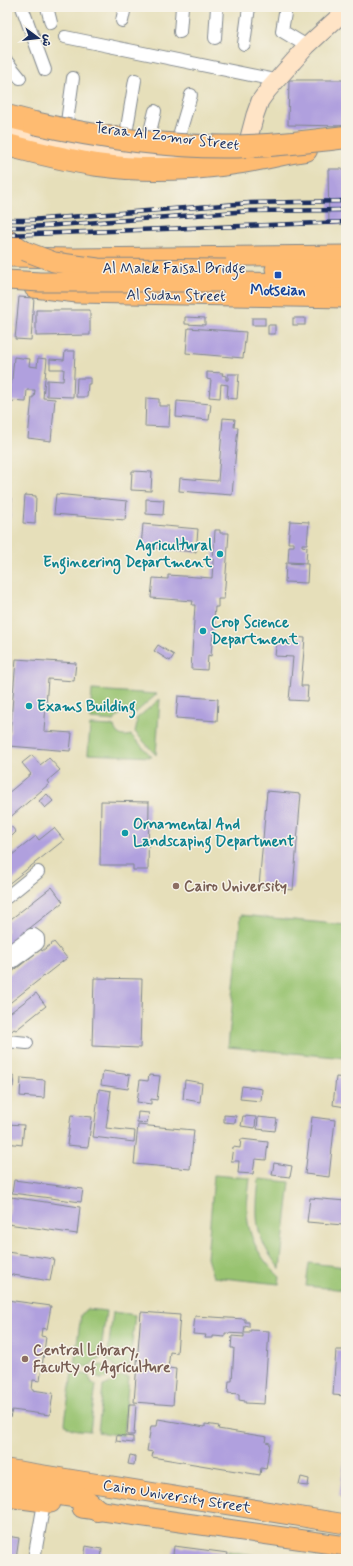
<svg xmlns="http://www.w3.org/2000/svg" width="353" height="1566" font-family="Mynerve,'Playpen Sans Arabic',sans-serif">
	<style>
		.green { fill: #98c370; stroke: #5a7967 }
		.building { fill: #b0a0de }
		.lines { fill: none; stroke-linecap: round; stroke-linejoin: round }
		.street-casing { stroke: #80878c; stroke-width: 14 }
		.secondary-casing { stroke: #80878c; stroke-width: 19 }
		.primary-casing { stroke: #80878c; stroke-width: 21 }
		.highway-casing { stroke: #80878c; stroke-width: 24 }
		.street { stroke: #fff; stroke-width: 12 }
		.secondary { stroke: #ffe4c6; stroke-width: 17 }
		.primary { stroke: #febb71; stroke-width: 19 }
		.highway { stroke: #febb71; stroke-width: 22 }
		.rail-casing { stroke: #1b2f5e; stroke-width: 4.5 }
		.rail { stroke: #f7f3e8; stroke-width: 3; stroke-dasharray: 9; stroke-linecap: butt }
		.primary-bridge-casing { stroke: #80878c; stroke-width: 21; stroke-linecap: butt }
		.highway-bridge-casing { stroke: #80878c; stroke-width: 24; stroke-linecap: butt }
		.primary-bridge { stroke: #febb71; stroke-width: 19 }
		.highway-bridge { stroke: #febb71; stroke-width: 22 }
		.transit-dot { fill: #1a4fb4; stroke: #f7f3e8; stroke-width: 1.5 }
		.culture-dot { fill: #0f9aa8; stroke: #f7f3e8; stroke-width: 1.5 }
		.education-dot { fill: #8d6e63; stroke: #f7f3e8; stroke-width: 1.5 }
		.labels { text-anchor: middle; stroke-width: 3; stroke-linejoin: round; paint-order: stroke }
		.street-label { font-size: 15px; fill: #1b2f5e; stroke: #f7f3e8 }
		.transit-label { font-size: 15px; font-weight: bold; fill: #164399; stroke: #f7f3e8 }
		.culture-label { font-size: 15px; font-weight: bold; fill: #0d838f; stroke: #f7f3e8; text-anchor: start }
		.education-label { font-size: 15px; font-weight: bold; fill: #785e54; stroke: #f7f3e8; text-anchor: start }
	</style>
	<rect width="100%" height="100%" fill="#f7f3e8"/>
	<filter id="ink" filterUnits="userSpaceOnUse"><feTurbulence type="fractalNoise" baseFrequency=".025" numOctaves="2"/><feDisplacementMap in="SourceGraphic" scale="8" xChannelSelector="R" yChannelSelector="G"/><feConvolveMatrix kernelMatrix="1 2 1 2 8 2 1 2 1" color-interpolation-filters="sRGB"/></filter>
	<filter id="wash" filterUnits="userSpaceOnUse"><feTurbulence type="fractalNoise" baseFrequency=".012" numOctaves="4" result="noise"/><feDisplacementMap in="SourceGraphic" scale="16" xChannelSelector="R" yChannelSelector="G"/><feGaussianBlur stdDeviation="0.9" result="paint"/><feColorMatrix in="noise" values="0 0 0 0 0 0 0 0 0 0 0 0 0 0 0 0 0 1.4 0 .05"/><feComposite in="paint" operator="in"/></filter>
	<g filter="url(#wash)">
		<rect width="100%" height="100%" fill="#e6dfba"/>
		<g class="green">
			<path d="M 92,690 L 157,694 L 133,715 L 129,713 L 120,714 L 114,721 L 90,719 Z"/>
			<path d="M 160,699 L 156,755 L 135,732 L 137,723 L 136,719 Z"/>
			<path d="M 90,725 L 114,726 C 116,735 123,738 131,735 L 152,757 L 88,754 Z"/>
			<path d="M 241,915 L 346,925 L 346,1058 L 228,1047 Z"/>
			<path d="M 214,1175 L 250,1178 C 249,1190 247,1201 247,1212 C 248,1238 261,1260 280,1277 L 279,1284 L 213,1277 L 207,1258 Z"/>
			<path d="M 259,1179 L 290,1182 L 280,1269 C 254,1237 255,1219 259,1179 Z"/>
			<path d="M 309,1263 L 346,1267 L 346,1290 L 306,1286 Z"/>
			<path d="M 88,1309 L 106,1311 L 100,1359 L 92,1363 L 89,1367 L 74,1365 L 81,1315 L 85,1310 Z"/>
			<path d="M 113,1312 L 135,1315 L 129,1371 L 115,1369 L 114,1365 L 107,1360 Z"/>
			<circle cx="102" cy="1372" r="7"/>
			<path d="M 72,1372 L 88,1375 L 92,1383 L 96,1385 L 90,1431 C 82,1430 68,1431 65,1423 Z"/>
			<path d="M 115,1376 L 129,1377 L 123,1436 L 98,1432 L 103,1386 C 110,1384 112,1382 115,1376 Z"/>
			<path d="M 228,1551 L 254,1555 L 253,1559 L 227,1559 Z"/>
		</g>
		<g id="blocks">
			<g class="building">
				<path d="M 289,80 L 346,80 L 346,126 L 288,125 Z"/>
				<path d="M 328,169 L 346,169 L 346,223 L 329,224 Z"/>
				<path d="M 19,297 L 34,298 L 31,340 L 15,339 Z"/>
				<path d="M 36,310 L 90,310 L 90,335 L 36,336 Z"/>
				<path d="M 185,317 L 205,318 L 205,325 L 185,324 Z"/>
				<rect x="252" y="318" width="13" height="7"/>
				<rect x="293" y="318" width="12" height="7"/>
				<rect x="268" y="325" width="7" height="9"/>
				<path d="M 188,328 L 246,332 L 243,358 L 186,353 Z"/>
				<path d="M 65,351 L 75,351 L 73,397 L 47,396 L 47,380 L 63,381 L 64,369 L 50,369 L 50,359 L 64,360 Z"/>
				<path d="M 14,357 L 30,359 L 29,366 L 37,367 L 38,358 L 47,359 L 43,398 L 55,399 L 51,441 L 28,438 L 32,397 L 34,397 L 35,390 L 27,390 L 26,402 L 10,401 Z"/>
				<path d="M 207,372 L 223,373 L 222,375 L 226,376 L 226,380 L 228,380 L 228,374 L 239,374 L 237,399 L 227,398 L 228,385 L 221,384 L 220,398 L 209,397 L 211,380 L 207,379 Z"/>
				<path d="M 77,378 L 90,378 L 90,384 L 88,384 L 87,397 L 76,397 Z"/>
				<path d="M 146,398 L 159,399 L 159,406 L 170,406 L 169,427 L 145,426 Z"/>
				<path d="M 177,401 L 211,404 L 209,420 L 176,417 Z"/>
				<path d="M 223,418 L 235,419 L 234,427 L 238,427 L 232,495 L 179,491 L 180,478 L 218,481 Z"/>
				<path d="M 132,471 L 152,472 L 151,491 L 131,490 Z"/>
				<path d="M 56,494 L 127,501 L 125,520 L 54,514 Z"/>
				<path d="M 25,495 L 36,496 L 35,524 L 23,523 Z"/>
				<path d="M 7,497 L 12,498 L 10,518 L 7,518 Z"/>
				<path d="M 146,499 L 164,500 L 163,515 L 146,514 Z"/>
				<path d="M 290,521 L 309,522 L 307,544 L 302,544 L 302,546 L 307,547 L 306,563 L 288,562 L 289,546 L 294,546 L 294,543 L 288,543 Z"/>
				<path d="M 143,524 L 198,529 L 196,552 L 141,547 Z"/>
				<path d="M 215,530 L 220,530 L 220,533 L 229,533 L 224,599 L 218,599 L 218,607 L 215,607 L 211,656 L 208,655 L 207,670 L 191,669 L 195,605 L 192,605 L 193,601 L 151,598 L 153,578 L 168,579 L 168,575 L 212,578 Z"/>
				<path d="M 286,563 L 308,564 L 307,583 L 285,582 Z"/>
				<path d="M 295,637 L 305,638 L 301,686 L 308,686 L 307,701 L 289,700 L 293,657 L 275,656 L 277,639 L 294,640 Z"/>
				<path d="M 158,645 L 174,655 L 170,661 L 154,651 Z"/>
				<path d="M 16,659 L 76,663 L 74,681 L 48,679 L 44,731 L 72,733 L 70,751 L 9,746 Z"/>
				<path d="M 178,696 L 218,699 L 217,721 L 176,718 Z"/>
				<path d="M 32,755 L 40,765 L 49,758 L 60,770 L 47,781 L 49,784 L 7,820 L 7,794 L 31,774 L 22,763 Z"/>
				<path d="M 267,791 L 301,794 L 293,890 L 259,887 Z"/>
				<path d="M 47,794 L 53,801 L 45,808 L 39,801 Z"/>
				<path d="M 101,801 L 149,802 L 148,870 L 133,870 L 133,865 L 100,865 Z"/>
				<path d="M 11,826 L 16,832 L 9,839 L 7,836 L 7,830 Z"/>
				<path d="M 54,828 L 64,840 L 7,885 L 7,859 L 36,836 L 39,840 Z"/>
				<path d="M 52,887 L 63,902 L 7,946 L 7,922 Z"/>
				<path d="M 54,942 L 67,958 L 7,1005 L 7,976 L 41,949 L 42,951 Z"/>
				<path d="M 94,978 L 142,979 L 140,1048 L 92,1046 Z"/>
				<path d="M 36,993 L 46,1006 L 16,1030 L 14,1029 L 7,1035 L 7,1015 Z"/>
				<path d="M 103,1071 L 130,1075 L 128,1089 L 101,1085 Z"/>
				<path d="M 7,1075 L 14,1076 L 13,1087 L 10,1087 L 8,1114 L 7,1114 Z"/>
				<path d="M 149,1075 L 160,1076 L 157,1100 L 151,1099 L 151,1104 L 137,1102 L 140,1080 L 148,1081 Z"/>
				<path d="M 336,1077 L 346,1078 L 346,1107 L 333,1105 Z"/>
				<path d="M 21,1078 L 45,1080 L 44,1098 L 20,1096 Z"/>
				<path d="M 185,1080 L 202,1083 L 200,1102 L 183,1099 Z"/>
				<path d="M 242,1086 L 262,1089 L 261,1101 L 240,1099 Z"/>
				<path d="M 99,1089 L 111,1091 L 106,1128 L 135,1131 L 134,1142 L 93,1137 Z"/>
				<path d="M 138,1112 L 149,1113 L 147,1123 L 137,1122 Z"/>
				<path d="M 71,1115 L 92,1117 L 88,1147 L 67,1145 Z"/>
				<path d="M 224,1115 L 236,1116 L 235,1123 L 224,1122 Z"/>
				<path d="M 243,1116 L 256,1117 L 255,1128 L 241,1126 Z"/>
				<path d="M 258,1117 L 277,1119 L 275,1131 L 257,1129 Z"/>
				<path d="M 312,1117 L 335,1120 L 329,1177 L 305,1174 Z"/>
				<path d="M 7,1124 L 24,1125 L 22,1145 L 7,1143 Z"/>
				<path d="M 138,1125 L 194,1130 L 190,1169 L 134,1164 Z"/>
				<path d="M 241,1139 L 268,1142 L 266,1160 L 255,1159 L 253,1174 L 238,1173 L 239,1161 L 231,1161 L 233,1147 L 240,1148 Z"/>
				<path d="M 274,1163 L 292,1166 L 290,1177 L 272,1175 Z"/>
				<path d="M 14,1180 L 83,1189 L 81,1202 L 12,1193 Z"/>
				<path d="M 11,1197 L 80,1207 L 77,1234 L 8,1224 Z"/>
				<path d="M 310,1198 L 346,1201 L 343,1225 L 307,1222 Z"/>
				<path d="M 7,1252 L 54,1259 L 50,1281 L 7,1274 Z"/>
				<path d="M 7,1300 L 51,1306 L 47,1329 L 42,1328 L 41,1336 L 46,1337 L 40,1381 L 33,1380 L 32,1390 L 53,1393 L 50,1415 L 12,1410 L 10,1418 L 7,1417 Z"/>
				<path d="M 141,1312 L 180,1315 L 177,1353 L 170,1352 L 168,1368 L 176,1369 L 173,1405 L 134,1402 Z"/>
				<path d="M 195,1316 L 245,1319 L 245,1322 L 249,1322 L 249,1327 L 245,1326 L 244,1333 L 250,1333 L 250,1330 L 269,1331 L 264,1404 L 245,1403 L 245,1401 L 239,1400 L 239,1394 L 228,1393 L 229,1381 L 232,1381 L 234,1348 L 231,1348 L 232,1336 L 244,1337 L 244,1334 L 225,1333 L 225,1337 L 213,1336 L 213,1338 L 205,1338 L 206,1335 L 193,1334 Z"/>
				<path d="M 336,1350 L 345,1350 L 344,1355 L 346,1355 L 346,1391 L 345,1396 L 333,1395 Z"/>
				<path d="M 129,1404 L 136,1404 L 134,1435 L 127,1435 Z"/>
				<path d="M 158,1419 L 205,1427 L 205,1424 L 219,1426 L 218,1429 L 267,1437 L 266,1442 L 270,1443 L 266,1469 L 261,1468 L 260,1475 L 152,1457 L 153,1452 L 147,1451 L 151,1426 L 157,1426 Z"/>
				<path d="M 117,1435 L 133,1437 L 133,1443 L 116,1441 Z"/>
				<path d="M 130,1455 L 135,1456 L 134,1465 L 128,1464 Z"/>
				<path d="M 345,1457 L 346,1457 L 346,1497 L 339,1496 Z"/>
				<path d="M 301,1477 L 309,1479 L 308,1486 L 299,1485 Z"/>
				<path d="M 7,1536 L 19,1538 L 16,1559 L 7,1559 Z"/>
				<path d="M 86,1546 L 102,1549 L 101,1559 L 84,1559 Z"/>
				<path d="M 174,1546 L 228,1553 L 227,1559 L 185,1559 L 185,1557 L 173,1555 Z"/>
			</g>
		</g>
	</g>
	<g filter="url(#ink)">
		<use href="#blocks" fill-opacity="0" stroke="#80878c" stroke-width="1"/>
		<g class="lines">
			<g class="street-casing">
				<g id="street">
					<path d="M 22,7 L 45,70"/>
					<path d="M 47,7 L 51,23"/>
					<path d="M 286,7 L 282,31 L 307,46"/>
					<path d="M 122,21 L 125,7"/>
					<path d="M 180,32 L 182,7"/>
					<path d="M 65,37 L 275,80"/>
					<path d="M 215,38 L 217,7"/>
					<path d="M 244,44 L 249,7"/>
					<path d="M 7,62 L 20,78"/>
					<path d="M 67,122 L 73,78"/>
					<path d="M 126,134 L 135,80"/>
					<path d="M 149,136 L 155,111"/>
					<path d="M 178,139 L 191,95"/>
					<path d="M 7,897 L 38,872"/>
					<path d="M 7,953 L 31,935 L 34,935 L 38,938 L 38,943 L 36,945 L 7,966"/>
					<path d="M 7,1041 L 27,1043"/>
					<path d="M 34,1559 L 44,1503"/>
				</g>
			</g>
			<g class="secondary-casing">
				<g id="secondary">
					<path d="M 7,129 L 91,148 L 139,154 L 203,156"/>
					<path d="M 247,145 L 255,115 L 260,101 L 268,90 L 307,46 L 346,10"/>
				</g>
			</g>
			<g class="primary-casing">
				<g id="primary">
					<path d="M 7,239 L 25,251"/>
					<path d="M 7,257 L 74,258 L 346,255"/>
					<path d="M 275,269 L 346,269"/>
					<path d="M 224,282 L 346,283"/>
					<path d="M 34,288 L 77,293 L 346,298"/>
					<path d="M 7,1469 L 346,1524"/>
					<path d="M 7,1497 L 51,1503"/>
					<path d="M 82,1508 L 346,1546"/>
				</g>
			</g>
			<g class="highway-casing">
				<g id="highway">
					<path d="M 7,116 L 34,123"/>
					<path d="M 7,145 C 37,153 66,160 97,165 C 140,171 185,170 228,164 C 254,161 280,154 306,150"/>
					<path d="M 7,1486 L 78,1497 L 85,1500 L 97,1510"/>
				</g>
			</g>
			<use href="#street" class="street"/>
			<use href="#secondary" class="secondary"/>
			<use href="#primary" class="primary"/>
			<use href="#highway" class="highway"/>
			<g class="rail-casing">
				<g id="rail">
					<path d="M 7,220 L 30,220 L 250,203 L 346,201"/>
					<path d="M 7,227 L 30,227 L 250,211 L 346,210"/>
					<path d="M 7,235 L 346,222"/>
				</g>
			</g>
			<use href="#rail" class="rail"/>
			<g class="primary-bridge-casing">
				<g id="primary-bridge">
					<path d="M 25,251 L 54,262 L 98,268 L 226,269"/>
					<path d="M 7,280 L 40,282 L 224,282"/>
				</g>
			</g>
			<g class="highway-bridge-casing">
				<path id="highway-bridge" d="M 34,123 C 105,139 177,149 249,146 C 282,145 314,141 346,137"/>
			</g>
			<use href="#primary-bridge" class="primary-bridge"/>
			<use href="#highway-bridge" class="highway-bridge"/>
		</g>
	</g>
	<rect class="transit-dot" x="274" y="271" width="8" height="8" rx="2"/>
	<g class="culture-dot">
		<circle cx="220" cy="554" r="4"/>
		<circle cx="203" cy="631" r="4"/>
		<circle cx="29" cy="706" r="4"/>
		<circle cx="125" cy="833" r="4"/>
	</g>
	<g class="education-dot">
		<circle cx="176" cy="886" r="4"/>
		<circle cx="25" cy="1359" r="4"/>
	</g>
	<g class="labels">
		<g class="street-label">
			<text transform="translate(167 136) rotate(7)" y="5">Teraa Al Zomor Street</text>
			<text x="174" y="273">Al Malek Faisal Bridge</text>
			<text transform="translate(176 295) rotate(1)" y="5">Al Sudan Street</text>
			<text transform="translate(177 1496) rotate(9)" y="5">Cairo University Street</text>
		</g>
		<g class="transit-label">
			<text x="278" y="295">Motseian</text>
		</g>
		<g class="culture-label">
			<text x="212" y="550" text-anchor="end">Agricultural<tspan x="212" dy="17">Engineering Department</tspan></text>
			<text x="211" y="627">Crop Science<tspan x="211" dy="17">Department</tspan></text>
			<text x="37" y="711">Exams Building</text>
			<text x="133" y="829">Ornamental And<tspan x="133" dy="17">Landscaping Department</tspan></text>
		</g>
		<g class="education-label">
			<text x="184" y="891">Cairo University</text>
			<text x="33" y="1355">Central Library,<tspan x="33" dy="17">Faculty of Agriculture</tspan></text>
		</g>
	</g>
	<rect width="353" height="1566" fill="none" stroke="#f7f3e8" stroke-width="24"/>
	<g transform="translate(38 38) rotate(105)" stroke="#f7f3e8" stroke-width="3" paint-order="stroke">
	<path d="M0-3L7 15L0 10L-7 15Z" fill="#1b2f5e"/>
	<text y="-6" font-size="11" font-weight="bold" text-anchor="middle" fill="#1b2f5e">ش</text>
	</g>
</svg>
